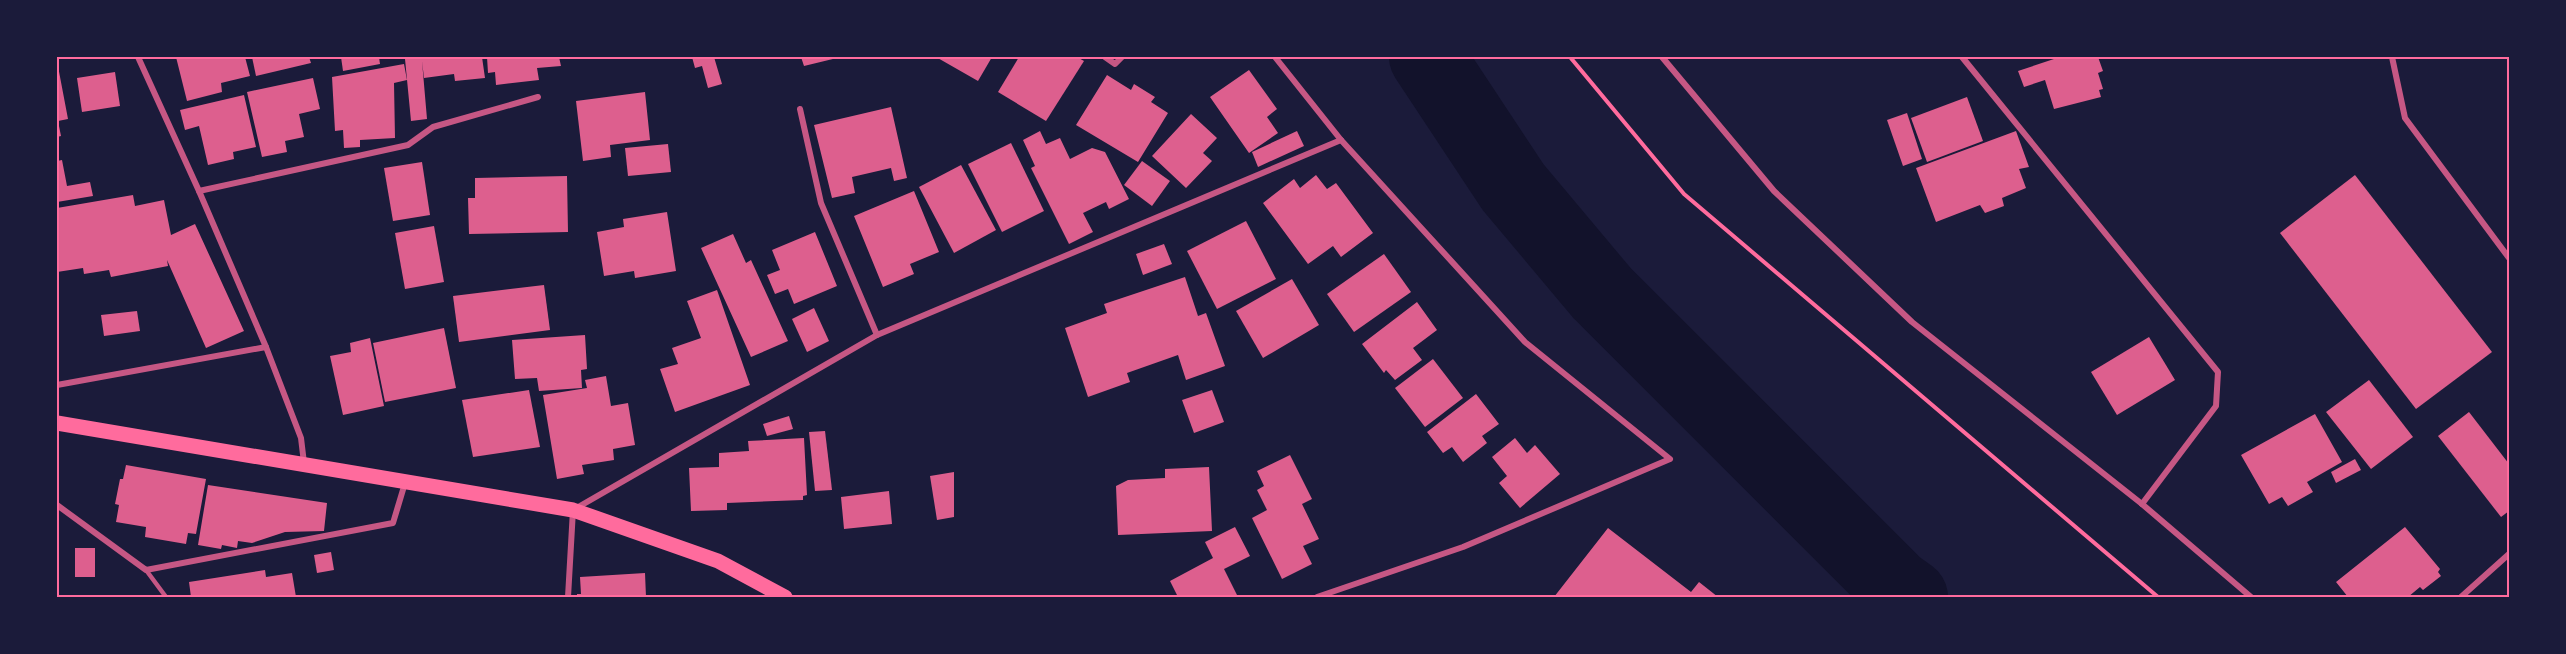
<svg xmlns="http://www.w3.org/2000/svg" width="2566" height="654" font-family="'Noto Serif',serif">
	<style>
		.lines { fill: none; stroke-linecap: round; stroke-linejoin: round }
		.river { stroke: #12122b; stroke-width: 76 }
		.building { fill: #dd5f8e }
		.path { stroke: #ff6b9d; stroke-width: 4 }
		.service { stroke: #c65784; stroke-width: 4.5 }
		.minor { stroke: #c65784; stroke-width: 6 }
		.primary { stroke: #ff6b9d; stroke-width: 15 }
		.neatline { fill: none; stroke: #ff6b9d; stroke-width: 2 }
	</style>
	<rect width="100%" height="100%" fill="#1b1b3a"/>
	<g class="lines">
		<path class="river" d="M 1427,57 L 1513,187 L 1602,293 L 1896,587 L 1910,597"/>
	</g>
	<g class="building">
		<path d="M 176,57 L 245,57 L 250,76 L 221,83 L 222,92 L 187,101 Z"/>
		<path d="M 252,57 L 309,57 L 311,63 L 256,76 Z"/>
		<path d="M 341,57 L 379,57 L 380,64 L 343,71 Z"/>
		<path d="M 423,57 L 482,57 L 485,78 L 455,81 L 454,74 L 424,78 L 422,61 L 427,119 L 411,121 L 405,59 Z"/>
		<path d="M 487,57 L 559,57 L 561,66 L 537,68 L 539,80 L 496,85 L 495,72 L 488,73 Z"/>
		<path d="M 692,57 L 714,57 L 722,84 L 708,88 L 702,66 L 695,68 Z"/>
		<path d="M 801,57 L 837,57 L 837,58 L 804,66 Z"/>
		<path d="M 936,57 L 992,57 L 978,81 Z"/>
		<path d="M 1019,57 L 1077,57 L 1084,61 L 1046,121 L 998,92 Z"/>
		<path d="M 2060,57 L 2098,57 L 2103,71 L 2098,73 L 2103,89 L 2099,90 L 2101,97 L 2054,109 L 2045,80 L 2024,87 L 2018,71 Z"/>
		<path d="M 57,61 L 68,119 L 58,121 L 61,136 L 57,137 Z"/>
		<path d="M 404,64 L 407,80 L 394,83 L 395,138 L 360,140 L 360,147 L 344,148 L 343,130 L 335,131 L 332,77 Z"/>
		<path d="M 1249,70 L 1277,109 L 1267,117 L 1278,133 L 1249,153 L 1210,97 Z"/>
		<path d="M 115,72 L 120,106 L 82,112 L 77,78 Z"/>
		<path d="M 1107,75 L 1131,90 L 1134,84 L 1155,97 L 1151,102 L 1168,113 L 1138,162 L 1076,125 Z"/>
		<path d="M 313,78 L 320,109 L 299,114 L 304,137 L 285,141 L 287,152 L 262,157 L 247,92 Z"/>
		<path d="M 645,92 L 650,140 L 610,145 L 611,157 L 583,161 L 576,101 Z"/>
		<path d="M 244,95 L 256,147 L 233,152 L 234,159 L 208,165 L 199,126 L 185,130 L 180,110 Z"/>
		<path d="M 1967,97 L 1983,141 L 1927,162 L 1911,118 Z"/>
		<path d="M 891,107 L 907,178 L 894,181 L 891,168 L 852,177 L 855,193 L 832,198 L 814,125 Z"/>
		<path d="M 1907,113 L 1922,159 L 1903,166 L 1887,120 Z"/>
		<path d="M 1191,114 L 1217,138 L 1203,153 L 1212,161 L 1186,188 L 1152,156 Z"/>
		<path d="M 1040,131 L 1046,144 L 1060,138 L 1070,159 L 1092,148 L 1105,152 L 1129,199 L 1109,209 L 1106,202 L 1083,213 L 1093,232 L 1069,244 L 1031,168 L 1035,166 L 1023,140 Z"/>
		<path d="M 1297,131 L 1304,146 L 1258,167 L 1252,152 Z"/>
		<path d="M 2016,131 L 2029,167 L 2019,169 L 2026,188 L 2002,198 L 2004,206 L 1985,213 L 1980,205 L 1936,222 L 1916,168 Z"/>
		<path d="M 1011,143 L 1044,211 L 1002,232 L 968,164 Z"/>
		<path d="M 668,144 L 671,172 L 628,176 L 625,148 Z"/>
		<path d="M 62,160 L 67,186 L 90,182 L 93,196 L 57,202 L 57,161 Z"/>
		<path d="M 1142,161 L 1170,181 L 1152,206 L 1124,185 Z"/>
		<path d="M 422,162 L 430,215 L 393,221 L 384,168 Z"/>
		<path d="M 961,165 L 996,230 L 954,253 L 919,187 Z"/>
		<path d="M 1316,175 L 1327,189 L 1336,183 L 1373,233 L 1341,257 L 1333,246 L 1308,264 L 1263,203 L 1294,179 L 1300,188 Z"/>
		<path d="M 2355,175 L 2492,352 L 2416,409 L 2280,233 Z"/>
		<path d="M 567,176 L 568,232 L 469,234 L 468,198 L 475,198 L 475,178 Z"/>
		<path d="M 914,191 L 939,252 L 910,264 L 914,274 L 883,287 L 854,216 Z"/>
		<path d="M 133,195 L 135,206 L 164,200 L 171,235 L 195,224 L 244,331 L 206,348 L 167,260 L 168,266 L 111,277 L 109,270 L 84,274 L 83,268 L 57,272 L 57,208 Z"/>
		<path d="M 667,212 L 676,271 L 635,278 L 634,271 L 604,276 L 597,232 L 624,227 L 623,219 Z"/>
		<path d="M 1246,221 L 1276,279 L 1217,309 L 1187,251 Z"/>
		<path d="M 434,226 L 444,282 L 405,289 L 395,233 Z"/>
		<path d="M 815,232 L 837,286 L 794,304 L 788,289 L 775,294 L 767,275 L 780,270 L 772,250 Z"/>
		<path d="M 733,234 L 746,263 L 751,260 L 788,341 L 751,357 L 701,248 Z"/>
		<path d="M 1164,244 L 1172,264 L 1143,275 L 1136,254 Z"/>
		<path d="M 1384,254 L 1411,292 L 1354,332 L 1327,294 Z"/>
		<path d="M 1185,277 L 1198,316 L 1206,313 L 1225,366 L 1186,380 L 1178,355 L 1127,373 L 1130,382 L 1088,397 L 1065,328 L 1107,313 L 1104,304 Z"/>
		<path d="M 1292,279 L 1319,325 L 1263,358 L 1236,311 Z"/>
		<path d="M 544,285 L 550,330 L 459,342 L 453,296 Z"/>
		<path d="M 717,290 L 750,385 L 675,412 L 660,369 L 678,364 L 672,348 L 701,338 L 687,301 Z"/>
		<path d="M 1417,302 L 1437,330 L 1413,348 L 1422,360 L 1395,380 L 1386,370 L 1384,373 L 1362,344 Z"/>
		<path d="M 814,308 L 829,341 L 807,352 L 792,319 Z"/>
		<path d="M 137,311 L 140,331 L 104,336 L 101,315 Z"/>
		<path d="M 444,328 L 456,388 L 385,402 L 373,343 Z"/>
		<path d="M 585,335 L 587,369 L 581,370 L 582,388 L 539,391 L 537,378 L 515,379 L 512,340 Z"/>
		<path d="M 2149,337 L 2175,380 L 2117,415 L 2091,372 Z"/>
		<path d="M 370,338 L 384,406 L 343,415 L 330,356 L 351,352 L 350,343 Z"/>
		<path d="M 1433,359 L 1463,398 L 1425,427 L 1395,388 Z"/>
		<path d="M 606,376 L 611,406 L 628,403 L 635,445 L 613,449 L 614,460 L 582,465 L 584,474 L 557,479 L 543,395 L 587,388 L 585,380 Z"/>
		<path d="M 2369,380 L 2413,437 L 2371,469 L 2326,412 Z"/>
		<path d="M 529,390 L 540,447 L 473,457 L 462,400 Z"/>
		<path d="M 1212,390 L 1224,422 L 1194,433 L 1182,400 Z"/>
		<path d="M 1476,394 L 1499,424 L 1482,436 L 1487,443 L 1463,462 L 1452,447 L 1443,453 L 1427,432 Z"/>
		<path d="M 2469,412 L 2509,464 L 2509,511 L 2501,517 L 2438,436 Z"/>
		<path d="M 2315,414 L 2342,462 L 2307,482 L 2313,492 L 2288,506 L 2282,497 L 2269,504 L 2241,455 Z"/>
		<path d="M 789,416 L 793,429 L 767,436 L 763,424 Z"/>
		<path d="M 825,431 L 832,490 L 815,491 L 809,432 Z"/>
		<path d="M 804,438 L 807,495 L 803,496 L 803,500 L 727,503 L 727,510 L 691,511 L 689,468 L 719,467 L 719,453 L 749,451 L 748,441 Z"/>
		<path d="M 1515,438 L 1527,453 L 1535,445 L 1560,474 L 1520,508 L 1499,483 L 1507,476 L 1492,457 Z"/>
		<path d="M 1290,455 L 1312,499 L 1302,504 L 1319,539 L 1303,546 L 1312,564 L 1282,579 L 1252,518 L 1267,510 L 1257,490 L 1264,486 L 1257,471 Z"/>
		<path d="M 2355,459 L 2361,470 L 2336,483 L 2331,472 Z"/>
		<path d="M 126,465 L 206,479 L 196,534 L 188,533 L 186,544 L 145,537 L 146,527 L 116,522 L 119,505 L 115,504 L 120,479 L 123,479 Z"/>
		<path d="M 1209,467 L 1212,531 L 1118,535 L 1116,486 L 1128,480 L 1165,478 L 1165,469 Z"/>
		<path d="M 954,472 L 954,517 L 937,520 L 930,476 Z"/>
		<path d="M 208,485 L 327,503 L 324,531 L 285,532 L 252,543 L 238,541 L 237,548 L 222,545 L 221,549 L 198,545 Z"/>
		<path d="M 889,491 L 892,524 L 844,529 L 841,497 Z"/>
		<path d="M 1235,527 L 1250,556 L 1224,569 L 1238,597 L 1178,597 L 1170,581 L 1213,558 L 1205,542 Z"/>
		<path d="M 2405,527 L 2440,569 L 2438,572 L 2441,576 L 2423,590 L 2420,587 L 2408,597 L 2348,597 L 2336,582 Z"/>
		<path d="M 1608,528 L 1691,592 L 1699,582 L 1718,597 L 1554,597 Z"/>
		<rect x="75" y="548" width="20" height="29"/>
		<path d="M 331,552 L 334,570 L 317,573 L 314,555 Z"/>
		<path d="M 265,570 L 266,577 L 292,573 L 296,597 L 191,597 L 189,582 Z"/>
		<path d="M 645,573 L 646,597 L 577,597 L 577,594 L 581,594 L 580,577 Z"/>
	</g>
	<g class="lines">
		<path class="path" d="M 1570,57 L 1684,194 L 2158,597"/>
		<path class="service" d="M 146,570 L 166,597"/>
		<g class="minor">
			<path d="M 1105,57 L 1115,64 L 1122,57"/>
			<path d="M 1275,57 L 1341,140 L 1525,342 L 1670,459 L 1463,547 L 1317,597"/>
			<path d="M 1662,57 L 1774,191 L 1912,322 L 2142,504 L 2251,597"/>
			<path d="M 1962,57 L 2218,372 L 2216,406 L 2142,504"/>
			<path d="M 2392,57 L 2405,118 L 2509,258"/>
			<path d="M 800,109 L 821,203 L 877,335"/>
			<path d="M 199,191 L 408,145 L 433,127 L 538,97"/>
			<path d="M 266,347 L 301,438 L 304,463"/>
			<path d="M 57,385 L 266,347 L 199,191 L 138,57"/>
			<path d="M 57,505 L 146,570 L 393,523 L 405,483"/>
			<path d="M 568,597 L 573,510 L 877,335 L 1341,140"/>
			<path d="M 2461,597 L 2509,554"/>
		</g>
		<path class="primary" d="M 57,423 L 573,510 L 718,561 L 785,597"/>
	</g>
	<rect width="2566" height="654" fill="none" stroke="#1b1b3a" stroke-width="117"/>
	<rect x="58" y="58" width="2450" height="538" class="neatline"/>
</svg>
